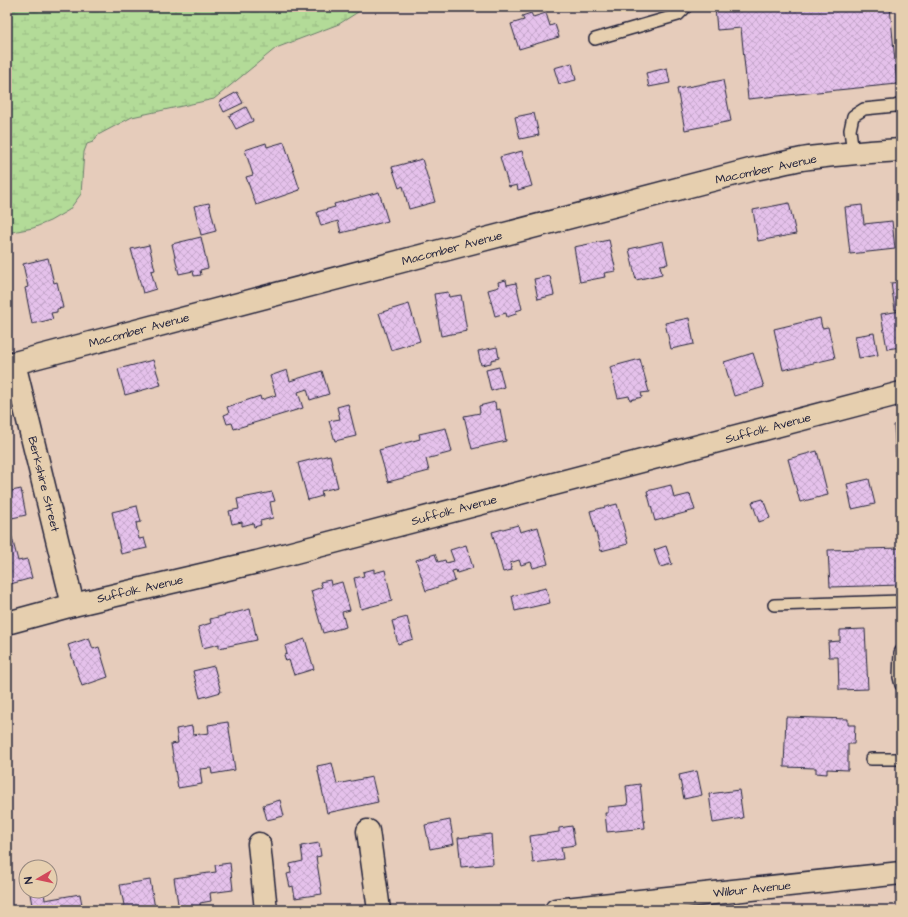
<svg xmlns="http://www.w3.org/2000/svg" width="908" height="917" font-family="'Architects Daughter',sans-serif">
	<style>
		.wetland { fill: url(#wetland-marsh); stroke: #6a7e6a }
		.building { fill: url(#building-cross-hatch); stroke: #22223b }
		.lines { fill: none; stroke-linecap: round; stroke-linejoin: round }
		.service-casing { stroke: #22223b; stroke-width: 14 }
		.minor-casing { stroke: #22223b; stroke-width: 25 }
		.tertiary-casing { stroke: #22223b; stroke-width: 25 }
		.service { stroke: #e6cfaf; stroke-width: 11 }
		.minor { stroke: #e6cfaf; stroke-width: 22 }
		.tertiary { stroke: #e6cfaf; stroke-width: 22 }
		.labels { text-anchor: middle; stroke-width: 3; stroke-linejoin: round; paint-order: stroke }
		.street-label { font-size: 12px; fill: #22223b; stroke: #e6cfaf }
	</style>
	<defs>
		<pattern id="wetland-marsh" width="20" height="14" patternUnits="userSpaceOnUse"><rect width="20" height="14" fill="#b3db98"/><path d="M1 5h8M5 5V1M11 12h8M15 12V8" fill="none" stroke="#9abc84"/></pattern>
		<pattern id="building-cross-hatch" width="8" height="8" patternUnits="userSpaceOnUse"><rect width="8" height="8" fill="#e5c1eb"/><path d="M0 0l8 8M0 8l8-8" fill="none" stroke="#c4a6ca"/></pattern>
	</defs>
	<rect width="100%" height="100%" fill="#e6ccbb"/>
	<filter id="ink" filterUnits="userSpaceOnUse"><feTurbulence type="fractalNoise" baseFrequency=".025" numOctaves="2"/><feDisplacementMap in="SourceGraphic" scale="8" xChannelSelector="R" yChannelSelector="G"/><feConvolveMatrix kernelMatrix="1 2 1 2 8 2 1 2 1" color-interpolation-filters="sRGB"/></filter>
	<g filter="url(#ink)">
		<path class="wetland" d="M 7,7 L 366,7 L 339,24 L 276,48 L 214,99 L 132,117 L 98,135 L 93,142 L 87,144 L 84,152 L 81,194 L 69,210 L 50,221 L 33,228 L 7,233 Z"/>
		<g class="building">
			<path d="M 715,7 L 890,7 L 897,84 L 748,99 L 741,28 L 717,30 Z"/>
			<path d="M 531,13 L 533,17 L 546,13 L 550,26 L 555,24 L 559,37 L 519,49 L 511,24 L 524,20 L 522,16 Z"/>
			<path d="M 572,63 L 576,80 L 559,84 L 554,68 Z"/>
			<path d="M 667,68 L 670,83 L 649,87 L 646,73 Z"/>
			<path d="M 723,80 L 731,121 L 685,130 L 677,89 Z"/>
			<path d="M 237,92 L 243,103 L 224,112 L 219,102 Z"/>
			<path d="M 246,107 L 253,121 L 236,129 L 229,116 Z"/>
			<path d="M 534,113 L 539,135 L 520,139 L 515,117 Z"/>
			<path d="M 284,142 L 300,190 L 256,205 L 246,177 L 253,175 L 245,150 L 266,143 L 267,147 Z"/>
			<path d="M 522,151 L 532,186 L 518,190 L 517,185 L 509,187 L 500,157 Z"/>
			<path d="M 422,159 L 435,202 L 409,209 L 403,186 L 399,188 L 392,167 Z"/>
			<path d="M 379,192 L 388,221 L 341,233 L 338,221 L 321,226 L 317,212 L 335,207 L 334,204 Z"/>
			<path d="M 209,203 L 216,231 L 201,235 L 194,206 Z"/>
			<path d="M 789,203 L 796,234 L 758,241 L 753,210 Z"/>
			<path d="M 862,205 L 864,224 L 892,221 L 895,249 L 850,254 L 845,207 Z"/>
			<path d="M 201,237 L 208,268 L 200,270 L 201,275 L 194,276 L 193,271 L 179,274 L 172,244 Z"/>
			<path d="M 609,240 L 616,271 L 604,273 L 605,277 L 580,282 L 574,247 Z"/>
			<path d="M 663,241 L 668,264 L 660,265 L 662,274 L 636,280 L 629,249 Z"/>
			<path d="M 149,245 L 155,270 L 151,271 L 156,289 L 143,293 L 131,249 Z"/>
			<path d="M 48,258 L 54,283 L 57,282 L 63,308 L 57,309 L 57,312 L 51,313 L 53,319 L 32,324 L 25,288 L 28,287 L 23,264 Z"/>
			<path d="M 550,276 L 554,295 L 538,299 L 534,279 Z"/>
			<path d="M 506,280 L 507,285 L 516,283 L 522,309 L 516,311 L 516,314 L 507,317 L 506,313 L 495,316 L 488,290 L 499,287 L 498,282 Z"/>
			<path d="M 901,282 L 901,309 L 895,310 L 891,283 Z"/>
			<path d="M 448,292 L 449,297 L 461,295 L 467,331 L 441,336 L 434,294 Z"/>
			<path d="M 409,304 L 420,341 L 391,350 L 379,313 Z"/>
			<path d="M 901,311 L 901,341 L 900,341 L 901,347 L 887,349 L 881,314 Z"/>
			<path d="M 689,318 L 694,344 L 671,349 L 665,323 Z"/>
			<path d="M 820,318 L 822,328 L 828,327 L 835,358 L 783,370 L 774,329 Z"/>
			<path d="M 874,333 L 878,355 L 859,358 L 855,336 Z"/>
			<path d="M 497,347 L 499,358 L 491,360 L 491,363 L 481,365 L 478,351 Z"/>
			<path d="M 753,353 L 764,387 L 734,396 L 724,362 Z"/>
			<path d="M 640,359 L 649,392 L 641,393 L 642,397 L 630,400 L 629,396 L 618,398 L 610,367 Z"/>
			<path d="M 153,360 L 161,385 L 125,395 L 118,369 Z"/>
			<path d="M 499,367 L 504,387 L 491,391 L 486,370 Z"/>
			<path d="M 287,370 L 290,381 L 322,371 L 329,394 L 310,400 L 307,389 L 298,392 L 303,408 L 234,429 L 232,423 L 227,424 L 224,415 L 229,413 L 227,407 L 260,396 L 261,400 L 276,395 L 270,376 Z"/>
			<path d="M 495,402 L 496,410 L 500,409 L 506,441 L 472,449 L 464,416 L 480,413 L 479,406 Z"/>
			<path d="M 348,404 L 356,436 L 335,441 L 329,421 L 340,419 L 337,407 Z"/>
			<path d="M 894,425 L 901,425 L 901,461 L 896,462 Z"/>
			<path d="M 446,428 L 452,452 L 426,459 L 429,471 L 388,482 L 379,450 L 420,439 L 419,434 Z"/>
			<path d="M 817,451 L 828,495 L 800,502 L 788,459 Z"/>
			<path d="M 330,455 L 338,487 L 321,491 L 322,496 L 308,500 L 298,463 Z"/>
			<path d="M 869,479 L 875,504 L 852,509 L 847,484 Z"/>
			<path d="M 671,485 L 674,498 L 690,494 L 695,510 L 655,521 L 647,491 Z"/>
			<path d="M 21,489 L 26,515 L 7,519 L 7,492 Z"/>
			<path d="M 272,492 L 275,501 L 270,502 L 273,518 L 260,521 L 261,525 L 254,527 L 253,523 L 242,526 L 242,522 L 232,524 L 229,511 L 239,509 L 237,499 Z"/>
			<path d="M 763,499 L 770,518 L 759,522 L 752,502 Z"/>
			<path d="M 617,504 L 628,544 L 601,551 L 590,511 Z"/>
			<path d="M 137,506 L 141,522 L 136,523 L 139,539 L 144,538 L 147,548 L 121,554 L 112,512 Z"/>
			<path d="M 518,525 L 520,532 L 538,527 L 548,564 L 533,568 L 531,562 L 521,565 L 519,560 L 510,563 L 512,570 L 503,572 L 492,532 Z"/>
			<path d="M 7,530 L 10,530 L 18,561 L 27,559 L 32,578 L 7,585 Z"/>
			<path d="M 466,545 L 473,568 L 457,573 L 456,570 L 452,571 L 455,581 L 426,591 L 416,560 L 435,554 L 438,562 L 445,560 L 446,563 L 454,561 L 450,550 Z"/>
			<path d="M 666,546 L 672,564 L 660,567 L 654,550 Z"/>
			<path d="M 901,548 L 901,585 L 830,587 L 828,550 Z"/>
			<path d="M 374,569 L 374,573 L 385,570 L 392,601 L 361,609 L 354,578 L 364,576 L 363,572 Z"/>
			<path d="M 330,580 L 331,585 L 342,582 L 350,610 L 342,612 L 346,627 L 323,633 L 311,591 L 322,587 L 320,582 Z"/>
			<path d="M 546,588 L 550,603 L 515,611 L 512,596 Z"/>
			<path d="M 250,609 L 257,640 L 219,648 L 219,644 L 203,648 L 198,627 L 211,623 L 210,619 Z"/>
			<path d="M 407,617 L 413,639 L 398,644 L 392,621 Z"/>
			<path d="M 865,629 L 868,689 L 839,690 L 838,657 L 829,657 L 828,642 L 840,641 L 840,630 Z"/>
			<path d="M 89,638 L 93,649 L 99,647 L 108,677 L 82,686 L 68,645 Z"/>
			<path d="M 305,639 L 314,669 L 294,675 L 289,660 L 286,661 L 284,655 L 287,654 L 285,646 Z"/>
			<path d="M 214,666 L 221,692 L 200,698 L 193,671 Z"/>
			<path d="M 786,717 L 848,719 L 848,725 L 855,725 L 854,744 L 848,744 L 848,770 L 827,769 L 827,774 L 816,773 L 816,768 L 784,767 Z"/>
			<path d="M 228,722 L 235,770 L 212,774 L 211,768 L 200,769 L 202,784 L 178,788 L 171,744 L 178,743 L 176,729 L 192,726 L 193,735 L 209,733 L 208,725 Z"/>
			<path d="M 332,763 L 337,784 L 372,777 L 378,802 L 327,813 L 317,766 Z"/>
			<path d="M 697,771 L 702,795 L 684,799 L 679,775 Z"/>
			<path d="M 640,784 L 645,828 L 607,832 L 605,813 L 608,813 L 608,807 L 628,805 L 626,786 Z"/>
			<path d="M 739,790 L 743,818 L 713,823 L 709,794 Z"/>
			<path d="M 280,800 L 284,816 L 267,820 L 263,805 Z"/>
			<rect x="898" y="808" width="3" height="31"/>
			<path d="M 450,820 L 454,844 L 430,849 L 425,825 Z"/>
			<path d="M 572,826 L 575,845 L 561,847 L 563,859 L 533,863 L 530,836 L 559,832 L 559,828 Z"/>
			<path d="M 491,834 L 493,864 L 461,867 L 458,838 Z"/>
			<path d="M 319,843 L 321,856 L 316,857 L 322,894 L 295,898 L 293,886 L 290,887 L 287,874 L 291,873 L 290,864 L 303,861 L 301,846 Z"/>
			<path d="M 230,863 L 233,890 L 210,893 L 211,901 L 200,903 L 201,910 L 179,910 L 174,878 L 216,872 L 215,865 Z"/>
			<path d="M 150,880 L 155,908 L 143,910 L 125,910 L 120,885 Z"/>
			<path d="M 44,892 L 45,900 L 80,894 L 83,910 L 33,910 L 30,894 Z"/>
		</g>
		<g class="lines">
			<g class="service-casing">
				<g id="service">
					<path d="M 595,39 L 678,15 L 686,7"/>
					<path d="M 853,153 L 850,130 L 853,116 L 864,109 L 895,106 L 901,104"/>
					<path d="M 774,605 L 901,601"/>
					<path d="M 901,651 L 900,653 L 899,677 L 901,685"/>
					<path d="M 871,759 L 901,759"/>
				</g>
			</g>
			<g class="minor-casing">
				<g id="minor">
					<path d="M 14,363 L 73,605"/>
					<path d="M 7,365 L 459,246 L 754,169 C 770,166 786,162 802,159 C 835,154 868,152 901,150"/>
					<path d="M 7,623 L 73,605 L 257,562 L 901,393"/>
					<path d="M 368,831 L 379,910"/>
					<path d="M 259,844 L 266,910"/>
				</g>
			</g>
			<g class="tertiary-casing">
				<path id="tertiary" d="M 556,910 L 901,873"/>
			</g>
			<use href="#service" class="service"/>
			<use href="#minor" class="minor"/>
			<use href="#tertiary" class="tertiary"/>
		</g>
	</g>
	<g class="labels">
		<g class="street-label">
			<text transform="translate(766 169) rotate(-12)" y="4">Macomber Avenue</text>
			<text transform="translate(452 248) rotate(-15)" y="4">Macomber Avenue</text>
			<text transform="translate(139 330) rotate(-15)" y="4">Macomber Avenue</text>
			<text transform="translate(768 428) rotate(-15)" y="4">Suffolk Avenue</text>
			<text transform="translate(44 484) rotate(76)" y="4">Berkshire Street</text>
			<text transform="translate(454 510) rotate(-15)" y="4">Suffolk Avenue</text>
			<text transform="translate(140 589) rotate(-13)" y="4">Suffolk Avenue</text>
			<text transform="translate(752 889) rotate(-6)" y="4">Wilbur Avenue</text>
		</g>
	</g>
	<rect width="908" height="917" fill="none" stroke="#e6cfaf" stroke-width="24"/>
	<rect x="12" y="12" width="884" height="893" fill="none" stroke="#22223b" stroke-width="1.5" filter="url(#ink)"/>
	<g transform="translate(38 879) rotate(261)"><circle r="19" fill="#e6cfaf" stroke="#988a81"/>
	<path d="M0-3L7 15L0 10L-7 15Z" fill="#d1495b"/>
	<text y="-6" font-size="11" font-weight="bold" text-anchor="middle" fill="#22223b">N</text>
	</g>
</svg>
